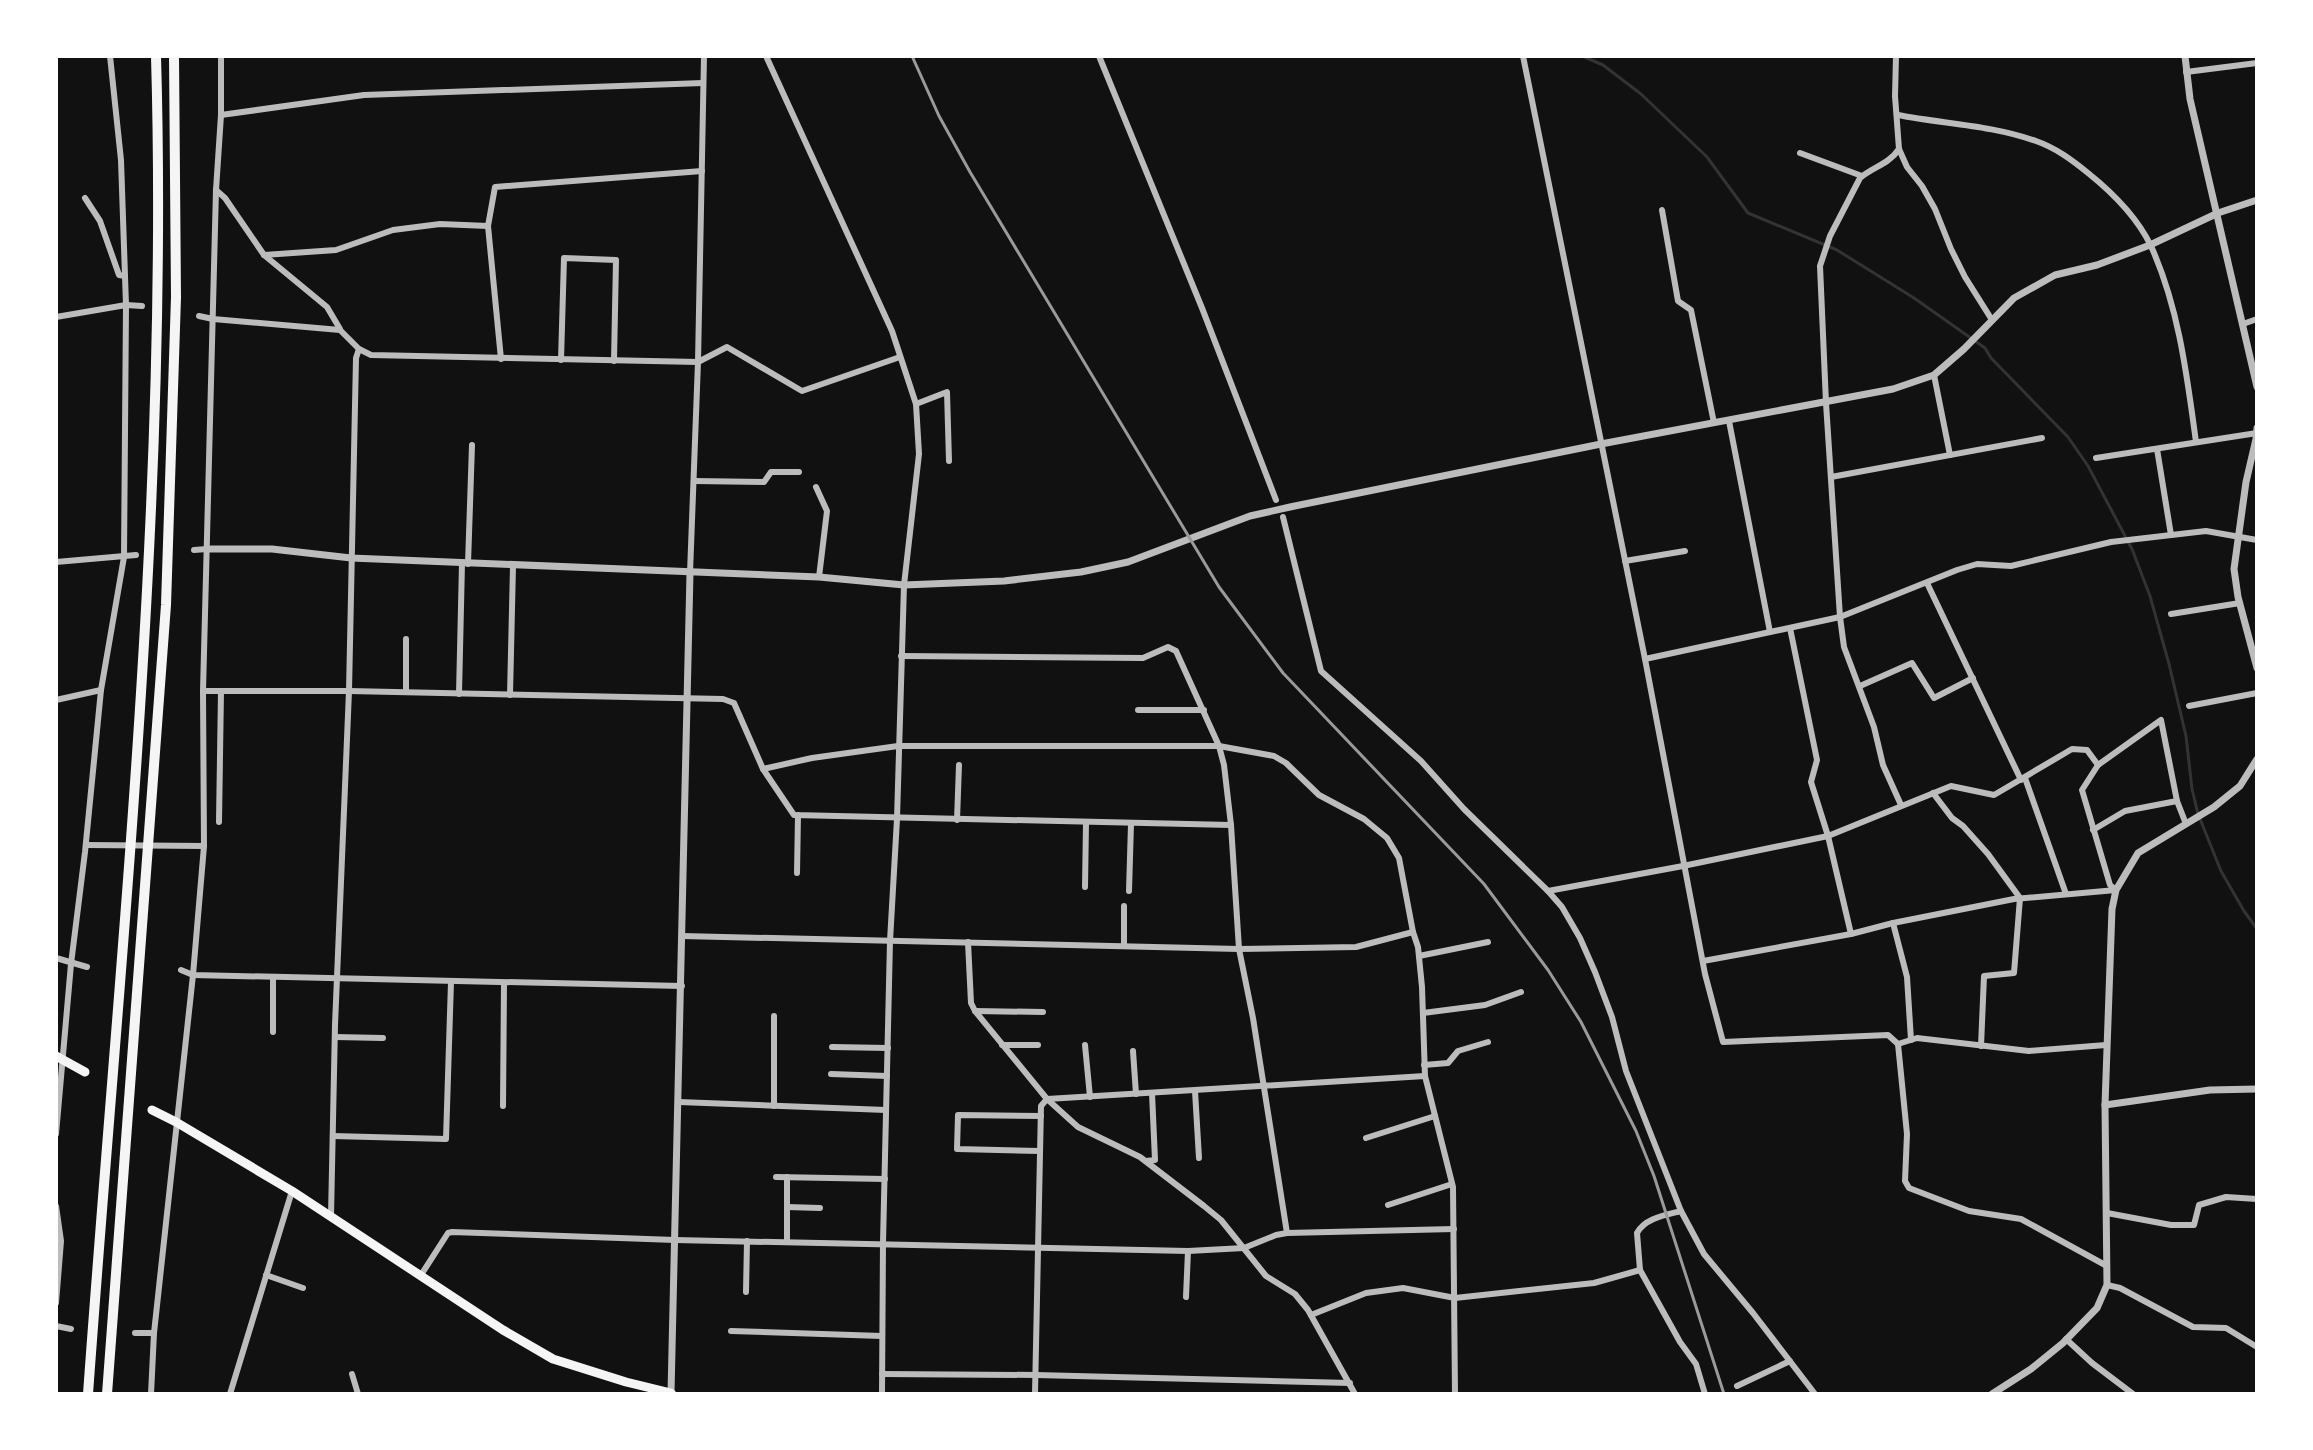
<svg xmlns="http://www.w3.org/2000/svg" width="2313" height="1450" font-family="Inter,sans-serif">
	<style>
		.lines { fill: none; stroke-linecap: round; stroke-linejoin: round }
		.stream { stroke: #333; stroke-width: 3 }
		.minor { stroke: #bcbcbc; stroke-width: 6 }
		.tertiary { stroke: #bcbcbc; stroke-width: 7 }
		.primary { stroke: #f5f5f5; stroke-width: 9 }
		.motorway { stroke: #f5f5f5; stroke-width: 10 }
		.rail { stroke: #9a9a9a; stroke-width: 3 }
	</style>
	<rect width="100%" height="100%" fill="#111"/>
	<g class="lines">
		<path class="stream" d="M 1582,56 L 1603,65 L 1641,94 L 1707,157 L 1748,213 L 1837,250 L 1914,298 L 1985,348 L 1991,358 L 2068,437 L 2088,466 L 2132,549 L 2150,596 L 2169,664 L 2186,736 L 2192,789 L 2198,814 L 2221,871 L 2244,911 L 2257,929"/>
		<g class="minor">
			<path d="M 766,56 L 892,331 L 916,404 L 919,454 L 904,585 L 897,819 L 890,941 L 883,1243 L 882,1394"/>
			<path d="M 1099,56 L 1202,308 L 1276,500"/>
			<path d="M 1523,56 L 1645,659 L 1705,974 L 1723,1042 L 1888,1035 L 1898,1044 L 1907,1134 L 1905,1181 L 1909,1188 L 1969,1211 L 2021,1219 L 2107,1266"/>
			<path d="M 1896,56 L 1895,96 L 1899,149 L 1907,167 L 1922,186 L 1935,209 L 1951,249 L 1965,277 L 1992,320"/>
			<path d="M 2186,72 L 2257,63"/>
			<path d="M 221,115 L 364,95 L 703,83"/>
			<path d="M 1898,115 C 1944,124 1991,125 2036,141 C 2056,148 2072,160 2088,173 C 2113,193 2137,217 2151,246 C 2179,308 2187,376 2196,442"/>
			<path d="M 1899,149 C 1889,164 1873,167 1860,178 L 1830,236 L 1820,266 L 1826,403 L 1840,617 L 1844,647 L 1874,727 L 1883,765 L 1901,805"/>
			<path d="M 1800,153 L 1862,176"/>
			<path d="M 216,190 L 225,198 L 264,255 L 327,307 L 340,329"/>
			<path d="M 85,198 L 100,221 L 119,275 L 125,276"/>
			<path d="M 1662,210 L 1678,301 L 1691,310 L 1714,423"/>
			<path d="M 488,226 L 501,359"/>
			<path d="M 264,255 L 336,250 L 393,230 L 440,224 L 488,226 L 495,187 L 702,171"/>
			<path d="M 199,316 L 213,319 L 340,330 L 359,349 L 371,355 L 698,362 L 727,347 L 802,391 L 900,357"/>
			<path d="M 56,317 L 126,305 L 142,306"/>
			<path d="M 2243,324 L 2257,319"/>
			<path d="M 561,360 L 564,258 L 616,260 L 614,361"/>
			<path d="M 1934,375 L 1950,455"/>
			<path d="M 916,404 L 947,392 L 949,461"/>
			<path d="M 1729,421 L 1770,632"/>
			<path d="M 2157,449 L 2171,535"/>
			<path d="M 2096,458 L 2257,433"/>
			<path d="M 1831,477 L 2042,438"/>
			<path d="M 694,481 L 764,482 L 771,472 L 799,472"/>
			<path d="M 816,487 L 827,511 L 819,577"/>
			<path d="M 1283,517 L 1321,671 L 1421,761 L 1464,809 L 1548,891 L 1562,907 L 1580,938 L 1595,972 L 1612,1017 L 1626,1071 L 1681,1211 L 1704,1254 L 1753,1313 L 1815,1394"/>
			<path d="M 194,550 L 207,549"/>
			<path d="M 1625,561 L 1685,551"/>
			<path d="M 56,562 L 136,555"/>
			<path d="M 468,564 L 472,445"/>
			<path d="M 690,573 L 698,362 L 704,56"/>
			<path d="M 1927,583 L 2021,780"/>
			<path d="M 2171,614 L 2240,603"/>
			<path d="M 1790,628 L 1817,760 L 1811,782 L 1828,836 L 1851,934"/>
			<path d="M 406,639 L 406,692"/>
			<path d="M 901,656 L 1143,658 L 1168,647 L 1176,651 L 1219,746 L 1224,765 L 1231,825 L 1239,949 L 1253,1018 L 1287,1233"/>
			<path d="M 1645,659 L 1840,617 L 1957,570 L 1977,564 L 2011,566 L 2111,542 L 2206,531 L 2257,540"/>
			<path d="M 1860,686 L 1912,663 L 1934,698 L 1973,678"/>
			<path d="M 203,691 L 349,691 L 723,699 L 734,703 L 763,769 L 794,815 L 1231,825"/>
			<path d="M 459,694 L 462,563"/>
			<path d="M 510,695 L 513,566"/>
			<path d="M 56,700 L 101,690"/>
			<path d="M 2189,706 L 2257,693"/>
			<path d="M 1138,710 L 1204,710"/>
			<path d="M 2098,765 L 2161,720 L 2177,801 L 2186,824"/>
			<path d="M 763,769 L 812,758 L 898,746 L 1219,746 L 1274,756 L 1286,763 L 1319,795 L 1364,819 L 1387,838 L 1399,858 L 1413,932 L 1418,947 L 1422,987 L 1425,1076 L 1453,1187 L 1455,1394"/>
			<path d="M 2025,778 L 2066,894"/>
			<path d="M 1933,793 L 1952,818 L 1963,826 L 1988,854 L 2020,898 L 2014,973 L 1984,976 L 1981,1046"/>
			<path d="M 957,820 L 959,765"/>
			<path d="M 219,822 L 221,691"/>
			<path d="M 2093,830 L 2125,811 L 2177,801"/>
			<path d="M 86,845 L 204,846"/>
			<path d="M 797,873 L 798,815"/>
			<path d="M 1085,887 L 1086,823"/>
			<path d="M 1129,891 L 1131,824"/>
			<path d="M 1548,891 L 1683,866 L 1828,836 L 1951,786 L 1994,795 L 2072,749 L 2087,750 L 2098,765 L 2082,790 L 2110,885 L 2116,890"/>
			<path d="M 1124,906 L 1124,946"/>
			<path d="M 1893,923 L 1907,977 L 1911,1040"/>
			<path d="M 682,936 L 1239,949 L 1356,947 L 1413,932"/>
			<path d="M 968,942 L 971,1003 L 975,1011 L 1047,1099 L 1078,1127 L 1140,1157 L 1204,1206 L 1221,1220 L 1266,1276 L 1295,1294 L 1308,1310 L 1355,1394"/>
			<path d="M 1419,956 L 1488,942"/>
			<path d="M 56,958 L 87,967"/>
			<path d="M 1703,961 L 1851,934 L 1893,923 L 2014,899 L 2116,890"/>
			<path d="M 181,970 L 193,975 L 682,986"/>
			<path d="M 273,978 L 273,1032"/>
			<path d="M 975,1011 L 1043,1012"/>
			<path d="M 1423,1013 L 1485,1005 L 1521,992"/>
			<path d="M 774,1016 L 774,1106"/>
			<path d="M 335,1037 L 383,1038"/>
			<path d="M 1898,1044 L 1917,1038 L 2029,1051 L 2106,1045"/>
			<path d="M 1002,1045 L 1038,1045"/>
			<path d="M 1085,1045 L 1090,1097"/>
			<path d="M 832,1047 L 888,1048"/>
			<path d="M 1133,1051 L 1136,1094"/>
			<path d="M 1424,1065 L 1448,1063 L 1458,1051 L 1488,1042"/>
			<path d="M 831,1074 L 887,1076"/>
			<path d="M 1195,1091 L 1199,1158"/>
			<path d="M 1047,1099 L 1425,1076"/>
			<path d="M 679,1102 L 886,1110"/>
			<path d="M 503,1106 L 504,983"/>
			<path d="M 56,1134 L 71,964 L 85,852 L 101,690 L 124,557 L 126,305 L 121,160 L 110,56"/>
			<path d="M 333,1136 L 446,1139 L 451,982"/>
			<path d="M 1366,1138 L 1435,1116"/>
			<path d="M 1040,1151 L 957,1149 L 958,1115 L 1041,1116"/>
			<path d="M 1146,1161 L 1155,1160 L 1152,1093"/>
			<path d="M 776,1177 L 885,1179"/>
			<path d="M 1388,1205 L 1452,1184"/>
			<path d="M 56,1206 L 61,1241 L 56,1303"/>
			<path d="M 787,1207 L 820,1208"/>
			<path d="M 1681,1211 C 1666,1215 1645,1218 1637,1233 L 1640,1270 L 1680,1342 L 1696,1364 L 1705,1394"/>
			<path d="M 2107,1213 L 2171,1225 L 2194,1225 L 2199,1205 L 2226,1197 L 2257,1199"/>
			<path d="M 331,1216 L 335,1025 L 349,691 L 356,358 L 359,349"/>
			<path d="M 787,1242 L 787,1177"/>
			<path d="M 266,1275 L 303,1288"/>
			<path d="M 421,1275 L 448,1233 L 452,1232 L 675,1240 L 1188,1251 L 1244,1248 L 1276,1235 L 1287,1233 L 1454,1229"/>
			<path d="M 2107,1285 L 2120,1288 L 2193,1327 L 2226,1328 L 2257,1347"/>
			<path d="M 746,1292 L 747,1241"/>
			<path d="M 1186,1297 L 1188,1251"/>
			<path d="M 1311,1315 L 1366,1293 L 1403,1288 L 1455,1298 L 1594,1283 L 1640,1270"/>
			<path d="M 56,1326 L 71,1329"/>
			<path d="M 731,1331 L 882,1336"/>
			<path d="M 135,1333 L 154,1333"/>
			<path d="M 2066,1339 L 2092,1363 L 2133,1394"/>
			<path d="M 352,1374 L 358,1394"/>
			<path d="M 882,1374 L 1036,1375 L 1350,1383"/>
			<path d="M 1737,1386 L 1790,1361"/>
			<path d="M 151,1394 L 154,1333 L 193,975 L 204,846 L 203,691 L 216,190 L 221,115 L 221,56"/>
			<path d="M 230,1394 L 292,1191"/>
			<path d="M 1035,1394 L 1041,1106 L 1047,1099"/>
		</g>
		<g class="tertiary">
			<path d="M 2185,56 L 2190,99 L 2257,387"/>
			<path d="M 2257,428 L 2256,439 L 2246,482 L 2234,569 L 2238,597 L 2257,668"/>
			<path d="M 207,549 L 272,549 L 351,558 L 819,577 L 904,585 L 1004,581 L 1081,572 L 1128,562 L 1250,516 L 1290,507 L 1601,444 L 1893,389 L 1934,375 L 1964,349 L 2014,298 L 2055,275 L 2097,265 L 2150,245 L 2218,213 L 2257,200"/>
			<path d="M 2105,1105 L 2210,1090 L 2257,1089"/>
			<path d="M 673,1394 L 671,1393 L 690,573"/>
			<path d="M 1992,1394 L 2031,1369 L 2063,1343 L 2097,1308 L 2107,1285 L 2105,1105 L 2112,909 L 2116,890 L 2138,853 L 2214,807 L 2240,786 L 2257,759"/>
		</g>
		<g class="primary">
			<path d="M 56,1056 L 85,1072"/>
			<path d="M 152,1110 L 176,1122 L 292,1191 L 503,1330 L 553,1359 L 626,1382 L 671,1393"/>
		</g>
		<g class="motorway">
			<path d="M 88,1394 C 120,949 169,503 156,56"/>
			<path d="M 107,1394 L 166,605 L 176,297 L 174,56"/>
		</g>
		<path class="rail" d="M 912,56 L 939,116 L 970,172 L 1219,587 L 1283,673 L 1484,884 L 1548,970 L 1581,1022 L 1636,1131 L 1654,1176 L 1724,1394"/>
	</g>
	<rect width="2313" height="1450" fill="none" stroke="#ffffff" stroke-width="116"/>
</svg>
